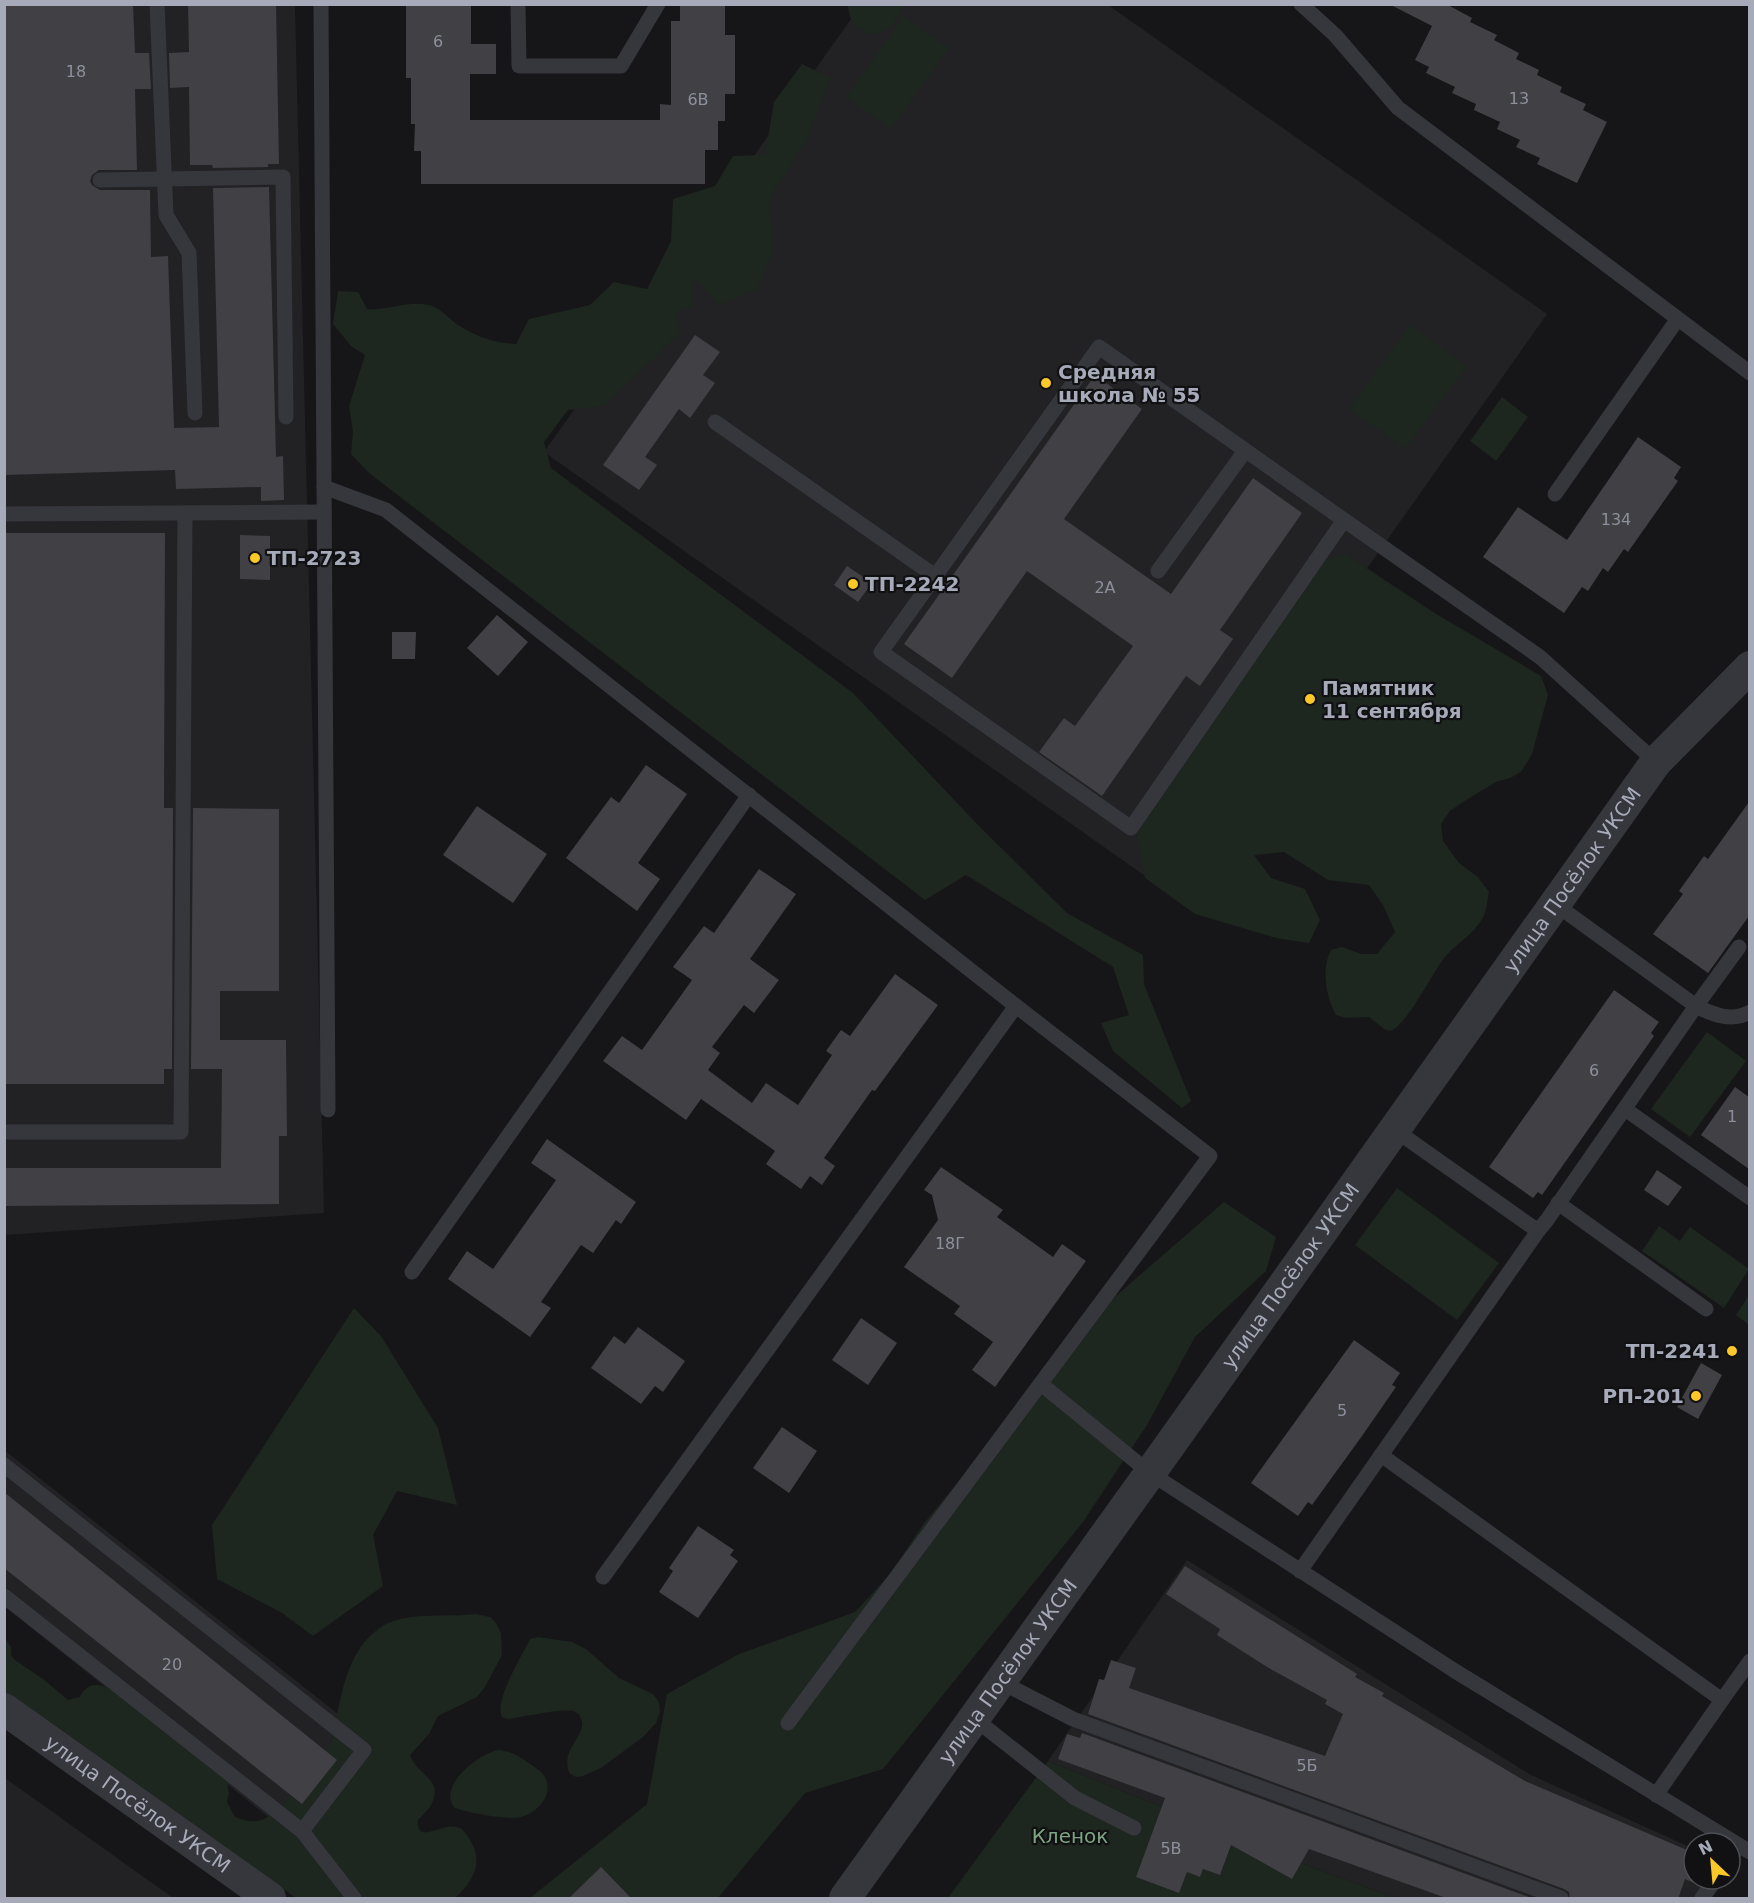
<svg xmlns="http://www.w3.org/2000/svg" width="1754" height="1903" font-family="'DejaVu Sans',sans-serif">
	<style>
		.built { fill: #222225 }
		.green { fill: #1d261f }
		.building { fill: #404045 }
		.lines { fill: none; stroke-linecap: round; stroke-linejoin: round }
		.service { stroke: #36373d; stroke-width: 15 }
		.minor { stroke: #36373d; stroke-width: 32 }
		.poi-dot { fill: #fbc82a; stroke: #111113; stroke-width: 2 }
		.labels { text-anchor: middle; stroke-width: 4.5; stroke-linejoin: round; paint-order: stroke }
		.number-label { font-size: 16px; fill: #8d909c }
		.poi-label { font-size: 20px; font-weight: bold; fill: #a7abb9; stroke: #111113; text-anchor: start }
		.street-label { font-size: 20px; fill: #a7abb9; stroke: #111113 }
		.park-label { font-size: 20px; fill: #7da583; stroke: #111113 }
	</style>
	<rect width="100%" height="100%" fill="#161618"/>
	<g class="built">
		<path d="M 4,5 L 295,5 L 324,1213 L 5,1235 Z"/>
		<path d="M 861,5 L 1108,5 L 1547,314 L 1148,878 L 544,452 Z"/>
		<path d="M 4,1450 L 376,1744 L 302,1844 L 5,1607 Z"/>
		<path d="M 1187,1560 L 1531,1775 L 1694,1849 L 1694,1879 L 1711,1879 L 1704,1898 L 1396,1898 L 1311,1867 L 1048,1761 Z"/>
		<path d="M 4,1778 L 5,1778 L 173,1898 L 5,1898 Z"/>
	</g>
	<g class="green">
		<path d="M 848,5 L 848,4 L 905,5 C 896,21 891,31 872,35 C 856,29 849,22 848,5 Z"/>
		<path d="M 904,16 L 949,48 L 891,129 L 846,97 Z"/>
		<path d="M 802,64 L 831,78 L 807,139 L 769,200 L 773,252 L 756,290 L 719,305 L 694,278 L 691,307 L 676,313 L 680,333 L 604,406 L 568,410 L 544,442 L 551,468 L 853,693 L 978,825 L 1067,913 L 1143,955 L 1144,984 L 1191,1101 L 1182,1108 L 1113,1051 L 1101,1023 L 1129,1015 L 1113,967 L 966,875 L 925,900 L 369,473 L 351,454 L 353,431 L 349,406 L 365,355 L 351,346 L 333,324 L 338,291 L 358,292 L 367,309 C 389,311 410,299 432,306 C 442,309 450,320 458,325 C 477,337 495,343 516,344 L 529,319 L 590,305 L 614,282 L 647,289 L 671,241 L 673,199 L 715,186 L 733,156 L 765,155 L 774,102 Z"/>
		<path d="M 1410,325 L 1467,366 L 1405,449 L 1349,409 Z"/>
		<path d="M 1502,397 L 1528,417 L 1496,461 L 1470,441 Z"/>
		<path d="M 1344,553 L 1433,612 L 1541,676 L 1548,695 L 1532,754 L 1521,772 L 1510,778 L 1496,782 L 1471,797 L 1450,811 L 1441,824 L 1443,841 L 1459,863 L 1478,877 L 1489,892 C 1487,900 1487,912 1482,919 C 1473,935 1457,943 1446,956 C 1432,972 1408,1025 1390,1031 L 1384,1029 L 1369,1017 L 1346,1018 L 1336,1015 C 1326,998 1321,968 1331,950 L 1342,947 L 1361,954 L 1377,954 L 1395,932 L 1383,905 L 1369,885 L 1328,880 L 1284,852 L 1254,855 L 1271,878 L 1305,889 L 1320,920 L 1309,943 L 1276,938 L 1195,914 L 1145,878 L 1135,828 L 1323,561 Z"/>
		<path d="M 1707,1032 L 1746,1061 L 1690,1137 L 1651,1109 Z"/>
		<path d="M 1397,1188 L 1499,1263 L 1457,1320 L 1355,1245 Z"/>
		<path d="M 1224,1202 L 1276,1237 L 1266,1271 L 1195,1337 L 1147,1425 L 1083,1522 L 883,1769 L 805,1793 L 718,1898 L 530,1898 L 647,1804 L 667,1694 L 739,1654 L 855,1612 L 889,1575 L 925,1522 L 1102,1308 Z"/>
		<path d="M 1659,1226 L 1680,1241 L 1690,1227 L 1749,1269 L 1724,1308 L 1642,1251 Z"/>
		<path d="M 1749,1295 L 1749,1325 L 1736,1315 Z"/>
		<path d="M 354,1308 L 381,1336 L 438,1428 L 457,1505 L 397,1491 L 373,1535 L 383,1586 L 313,1636 L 282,1613 L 217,1579 L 212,1525 Z"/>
		<path d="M 476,1614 L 490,1617 L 496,1623 L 501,1633 L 502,1655 L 485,1687 L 477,1697 L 438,1716 L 429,1734 L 410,1755 C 417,1776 445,1779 431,1805 C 428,1811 422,1815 418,1820 C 416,1842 437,1828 447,1827 C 453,1826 457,1827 462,1829 C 485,1855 479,1876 455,1898 L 296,1898 L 5,1694 L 4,1637 L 11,1647 L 11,1655 L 15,1660 L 43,1679 L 68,1700 L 80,1697 C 83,1690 88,1684 98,1685 C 122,1688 202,1759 226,1778 L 229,1792 L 227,1802 L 235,1817 C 243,1820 253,1823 261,1820 C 282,1814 321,1761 331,1742 C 335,1734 335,1723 337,1715 C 343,1685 351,1649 378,1629 C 403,1610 446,1618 476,1614 Z"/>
		<path d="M 538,1637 L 572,1642 L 586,1649 L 619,1678 L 653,1694 L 659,1702 L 660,1712 L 656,1723 L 643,1737 L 601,1768 L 583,1776 L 576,1777 L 569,1773 C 563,1752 574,1747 581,1730 C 584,1723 581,1713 573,1711 C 561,1708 522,1717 508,1719 L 502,1717 C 494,1701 520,1659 528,1643 L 530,1639 Z"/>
		<path d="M 498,1750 C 510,1751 517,1755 527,1762 C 532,1765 538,1769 542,1773 C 559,1792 535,1818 514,1818 C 500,1818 468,1813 455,1808 C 436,1787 478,1754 498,1750 Z"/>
		<path d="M 1048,1761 L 1311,1867 L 1396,1898 L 948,1898 Z"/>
	</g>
	<g class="building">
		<path d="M 4,4 L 133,4 L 135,53 L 149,53 L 151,89 L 135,89 L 137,170 L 99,170 L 92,175 L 90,181 L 92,185 L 100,190 L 150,190 L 151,257 L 168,256 L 174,428 L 219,427 L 213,188 L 269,187 L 276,457 L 283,456 L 284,500 L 261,501 L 261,487 L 176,489 L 175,470 L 4,475 Z"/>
		<path d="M 188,4 L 276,4 L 279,164 L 268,164 L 268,167 L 213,168 L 212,165 L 190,165 L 189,87 L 170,88 L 169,53 L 189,52 Z"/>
		<path d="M 406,4 L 471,4 L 471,44 L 496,44 L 496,74 L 470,74 L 470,120 L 660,120 L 660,104 L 671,105 L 671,21 L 680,21 L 680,4 L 725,4 L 725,35 L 735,35 L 735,94 L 725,94 L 725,121 L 718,121 L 718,150 L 705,150 L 705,184 L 421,184 L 421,151 L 414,151 L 415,124 L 411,124 L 411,78 L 406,78 Z"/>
		<path d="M 1389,4 L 1446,4 L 1472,18 L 1470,22 L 1497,35 L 1494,40 L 1519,53 L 1516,59 L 1539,70 L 1537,75 L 1562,87 L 1560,92 L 1586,104 L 1583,110 L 1607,122 L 1577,183 L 1537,164 L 1540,158 L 1516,147 L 1520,140 L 1497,129 L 1500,122 L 1474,110 L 1476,104 L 1452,93 L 1455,87 L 1426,73 L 1429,67 L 1415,60 L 1432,26 Z"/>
		<path d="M 695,335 L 720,352 L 703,375 L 715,383 L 690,418 L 679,409 L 645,457 L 657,465 L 639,490 L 603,465 Z"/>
		<path d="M 1095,375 L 1142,409 L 1064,519 L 1171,594 L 1253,478 L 1302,513 L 1220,630 L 1233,639 L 1200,686 L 1186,676 L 1102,796 L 1039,752 L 1064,718 L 1075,726 L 1133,646 L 1027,571 L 952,678 L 904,644 Z"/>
		<path d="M 1638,437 L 1681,467 L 1674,478 L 1678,481 L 1628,552 L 1624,549 L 1608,572 L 1603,568 L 1588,591 L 1582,587 L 1564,613 L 1483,557 L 1518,507 L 1567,540 Z"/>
		<path d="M 4,533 L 165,533 L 164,808 L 173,808 L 172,1069 L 164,1069 L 164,1084 L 4,1084 Z"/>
		<path d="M 240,535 L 270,536 L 270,580 L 240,579 Z"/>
		<path d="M 847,566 L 872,583 L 858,602 L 834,585 Z"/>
		<path d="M 497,615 L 528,642 L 498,676 L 467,648 Z"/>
		<path d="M 392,632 L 416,632 L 415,659 L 392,659 Z"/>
		<path d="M 646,765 L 687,794 L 638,863 L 660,879 L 637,911 L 566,858 L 611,797 L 619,803 Z"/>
		<path d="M 1749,802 L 1749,916 L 1708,973 L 1653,934 L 1683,894 L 1679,891 L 1704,856 L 1708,859 Z"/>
		<path d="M 477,806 L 547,854 L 513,903 L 443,855 Z"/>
		<path d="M 193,808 L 279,809 L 279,991 L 220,991 L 220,1040 L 286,1040 L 287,1136 L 279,1136 L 279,1204 L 4,1206 L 4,1168 L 221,1168 L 222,1069 L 191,1069 Z"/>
		<path d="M 759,869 L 796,894 L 750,959 L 779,980 L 754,1013 L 744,1005 L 712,1047 L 720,1053 L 708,1070 L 752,1103 L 766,1083 L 798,1105 L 832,1055 L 826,1051 L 841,1030 L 850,1036 L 895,974 L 938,1005 L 875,1091 L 872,1090 L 824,1158 L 835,1166 L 822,1185 L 810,1176 L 801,1189 L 766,1164 L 775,1151 L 701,1099 L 686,1120 L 603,1061 L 622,1036 L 642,1050 L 692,980 L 673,967 L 704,926 L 714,933 Z"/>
		<path d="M 1614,990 L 1659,1022 L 1651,1033 L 1654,1036 L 1542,1195 L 1538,1192 L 1533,1198 L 1489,1167 Z"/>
		<path d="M 1735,1087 L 1749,1097 L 1749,1169 L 1701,1135 Z"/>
		<path d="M 547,1139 L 636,1202 L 621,1224 L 616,1220 L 593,1253 L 581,1245 L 541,1302 L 551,1308 L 530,1337 L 448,1279 L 467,1251 L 493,1269 L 556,1180 L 531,1163 Z"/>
		<path d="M 941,1167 L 1003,1210 L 997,1217 L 1053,1257 L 1062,1244 L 1086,1261 L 995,1387 L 972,1370 L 993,1342 L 954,1314 L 960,1306 L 904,1267 L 938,1220 L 932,1195 L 924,1190 Z"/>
		<path d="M 1657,1170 L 1682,1187 L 1668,1206 L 1644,1190 Z"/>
		<path d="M 861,1318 L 897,1343 L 868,1385 L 832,1360 Z"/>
		<path d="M 638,1327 L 685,1361 L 663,1392 L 655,1386 L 641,1404 L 591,1368 L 614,1336 L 625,1344 Z"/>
		<path d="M 1354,1340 L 1400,1373 L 1392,1385 L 1396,1387 L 1362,1436 L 1312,1505 L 1308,1502 L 1298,1516 L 1251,1483 Z"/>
		<path d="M 1701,1363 L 1722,1375 L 1698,1419 L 1677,1407 Z"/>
		<path d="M 782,1427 L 817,1451 L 789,1493 L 753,1468 Z"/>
		<path d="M 4,1492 L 337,1760 L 302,1804 L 4,1568 Z"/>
		<path d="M 698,1526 L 734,1550 L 730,1555 L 738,1561 L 698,1618 L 659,1592 L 673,1571 L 669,1568 Z"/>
		<path d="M 1185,1566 L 1357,1674 L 1355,1677 L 1384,1693 L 1382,1696 L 1525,1781 L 1694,1853 L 1694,1883 L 1685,1879 L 1678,1899 L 1570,1899 L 1569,1892 L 1564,1889 L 1088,1714 L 1099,1679 L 1104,1680 L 1111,1660 L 1136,1668 L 1129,1688 L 1325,1756 L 1343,1714 L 1325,1704 L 1327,1700 L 1267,1667 L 1217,1635 L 1220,1629 L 1166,1594 Z"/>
		<path d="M 1082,1733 L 1534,1899 L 1449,1899 L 1309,1849 L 1292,1879 L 1231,1845 L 1220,1875 L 1203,1869 L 1200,1877 L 1187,1872 L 1179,1893 L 1136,1877 L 1165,1798 L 1058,1759 L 1067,1734 L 1080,1738 Z"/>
		<path d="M 601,1867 L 632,1899 L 568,1899 Z"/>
	</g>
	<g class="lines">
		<g class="service">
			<path d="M 157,4 L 166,215 L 189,253 L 195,413"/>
			<path d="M 321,4 L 328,1110"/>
			<path d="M 518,4 L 519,66 L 621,66 L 658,4"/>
			<path d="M 1301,4 L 1335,35 L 1398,108 L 1750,373"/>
			<path d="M 100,180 L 283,177 L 286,417"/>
			<path d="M 715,422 L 935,576"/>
			<path d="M 324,487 L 386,510 L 1016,1006 L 1210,1156 L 788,1723"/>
			<path d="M 1555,494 L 1677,320"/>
			<path d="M 4,514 L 324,512"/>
			<path d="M 1344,520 L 1099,347 L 881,652 L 1131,828 L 1344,520 L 1540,657 L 1656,762"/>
			<path d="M 1158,571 L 1245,451"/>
			<path d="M 1739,947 L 1696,1006 C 1713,1015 1732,1022 1750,1012"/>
			<path d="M 1625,1109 L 1750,1198"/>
			<path d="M 1395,1130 L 1538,1231 L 1547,1220 L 1696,1006 L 1555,904"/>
			<path d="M 4,1132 L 181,1132 L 185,513"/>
			<path d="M 1558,1203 L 1706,1309"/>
			<path d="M 412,1272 L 749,795"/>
			<path d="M 1041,1384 L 1150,1473 L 1455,1671 L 1750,1852"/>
			<path d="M 1381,1455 L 1722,1700 L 1656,1795"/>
			<path d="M 4,1465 L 364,1750 L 302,1831 L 4,1596"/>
			<path d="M 1300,1571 L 1538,1231"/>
			<path d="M 603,1577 L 1016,1006"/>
			<path d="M 1001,1682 L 1073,1719 L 1561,1898"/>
			<path d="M 1722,1700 L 1750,1661"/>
			<path d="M 975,1719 L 1075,1798 L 1134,1828"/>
			<path d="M 302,1831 L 354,1898"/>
			<path d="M 1730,1859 L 1739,1846"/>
			<path d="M 1702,1898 L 1716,1879"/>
		</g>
		<g class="minor">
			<path id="s1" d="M 4,1709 L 270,1898"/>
			<path id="s2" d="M 845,1898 L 1150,1473 L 1656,762 L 1750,667"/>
		</g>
	</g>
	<g class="poi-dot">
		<circle cx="1046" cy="383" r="6"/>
		<circle cx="255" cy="558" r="6"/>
		<circle cx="853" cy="584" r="6"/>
		<circle cx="1310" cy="699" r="6"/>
		<circle cx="1732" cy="1351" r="6"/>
		<circle cx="1696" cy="1396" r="6"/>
	</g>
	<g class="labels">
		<g class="number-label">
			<text x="438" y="47">6</text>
			<text x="76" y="77">18</text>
			<text x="1519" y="104">13</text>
			<text x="698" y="105">6В</text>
			<text x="1616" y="525">134</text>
			<text x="1105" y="593">2А</text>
			<text x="1594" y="1076">6</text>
			<text x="1732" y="1122">1</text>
			<text x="950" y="1249">18Г</text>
			<text x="1342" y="1416">5</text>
			<text x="172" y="1670">20</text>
			<text x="1307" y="1771">5Б</text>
			<text x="1171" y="1854">5В</text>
		</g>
		<g class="poi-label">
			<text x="1058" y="379">Средняя<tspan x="1058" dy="23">школа № 55</tspan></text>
			<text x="267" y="565">ТП-2723</text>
			<text x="865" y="591">ТП-2242</text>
			<text x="1322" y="695">Памятник<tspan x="1322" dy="23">11 сентября</tspan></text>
			<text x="1720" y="1358" text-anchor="end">ТП-2241</text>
			<text x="1684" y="1403" text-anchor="end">РП-201</text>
		</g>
		<g class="street-label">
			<text dy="7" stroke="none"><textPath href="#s2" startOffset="1251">улица Посёлок УКСМ</textPath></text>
			<text dy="7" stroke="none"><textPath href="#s2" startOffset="765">улица Посёлок УКСМ</textPath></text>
			<text dy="7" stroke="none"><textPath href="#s2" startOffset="279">улица Посёлок УКСМ</textPath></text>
			<text dy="7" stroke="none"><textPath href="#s1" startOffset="164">улица Посёлок УКСМ</textPath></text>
		</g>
		<g class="park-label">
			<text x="1070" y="1843">Кленок</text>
		</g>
	</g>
	<rect width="1754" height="1903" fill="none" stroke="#a7abb9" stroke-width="12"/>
	<g transform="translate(1712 1861) rotate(334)"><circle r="28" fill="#111113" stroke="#4d4f55" stroke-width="1.5"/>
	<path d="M0-4.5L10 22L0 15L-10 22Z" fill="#fbc82a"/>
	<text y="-9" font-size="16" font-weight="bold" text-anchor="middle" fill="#a7abb9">N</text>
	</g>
</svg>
